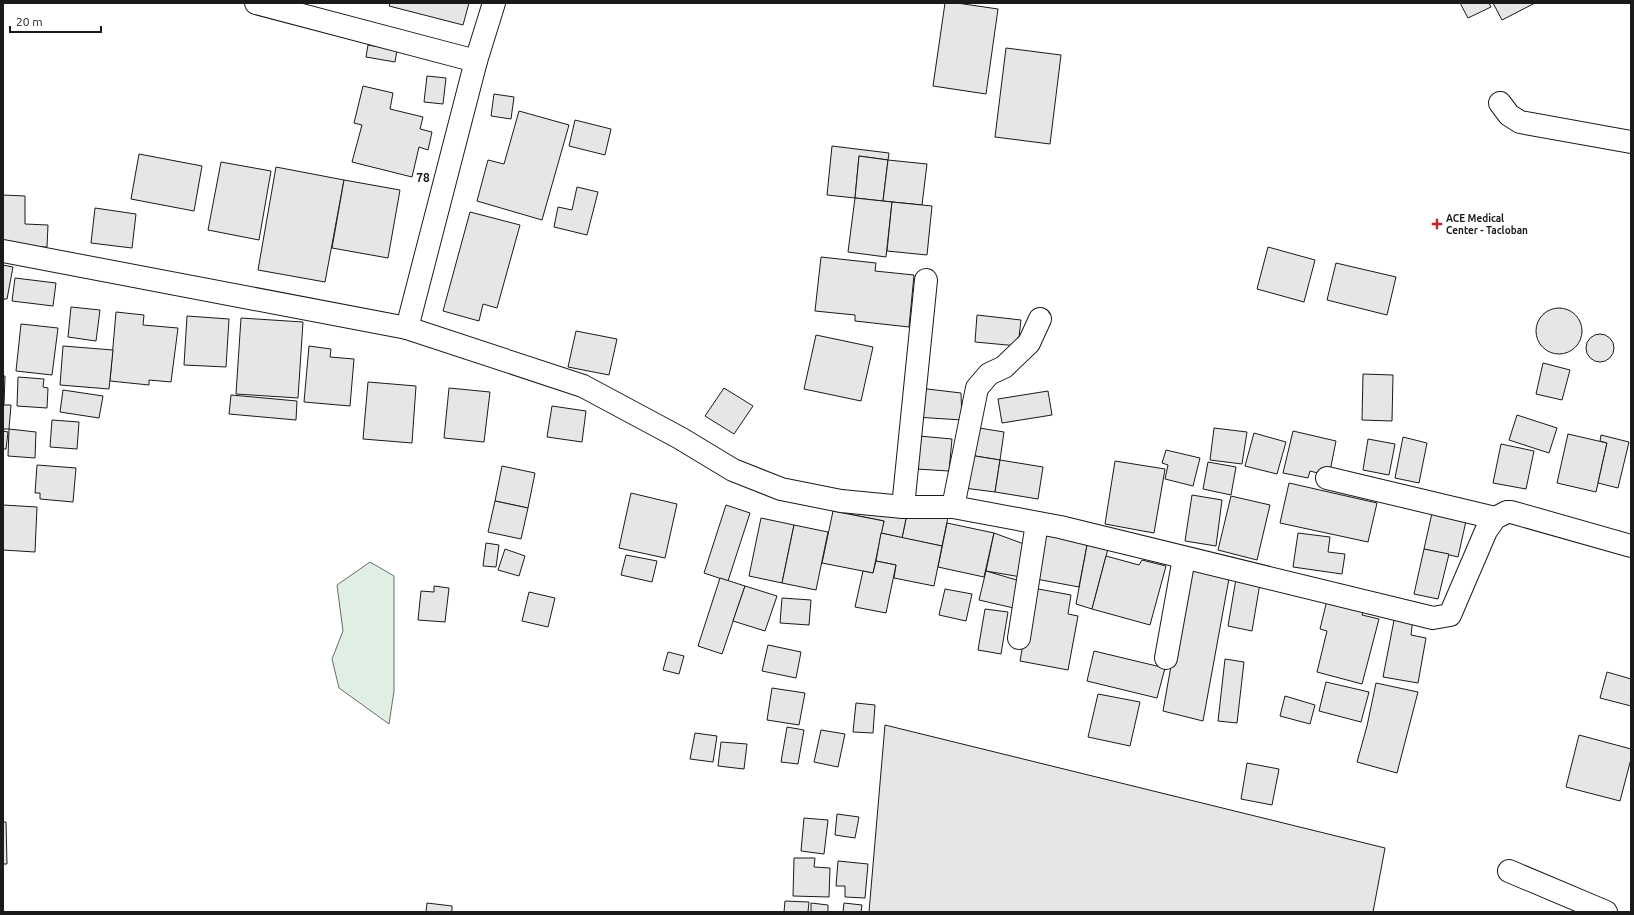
<svg xmlns="http://www.w3.org/2000/svg" width="1634" height="915" font-family="Ubuntu,sans-serif">
	<style>
		.green { fill: #e0efe3; stroke: #6a6a6a }
		.building { fill: #e6e6e6; stroke: #1a1a1a }
		.lines { fill: none; stroke-linecap: round; stroke-linejoin: round }
		.minor-casing { stroke: #1a1a1a; stroke-width: 24 }
		.minor { stroke: #fff; stroke-width: 22 }
		.poi-dot { fill: #c62828; stroke: #fff; stroke-width: 1.5 }
		.labels { text-anchor: middle; stroke-width: 3; stroke-linejoin: round; paint-order: stroke }
		.poi-label { font-size: 10px; font-weight: bold; fill: #1a1a1a; stroke: #fff; text-anchor: start }
		.quarter-label { font-size: 12px; font-weight: bold; fill: #1a1a1a; stroke: #fff }
	</style>
	<rect width="100%" height="100%" fill="#fff"/>
	<path class="green" d="M 370,562 L 394,576 L 394,691 L 389,724 L 339,688 L 332,659 L 343,631 L 337,585 Z"/>
	<g class="building">
		<path d="M 390,3 L 469,3 L 463,25 L 389,6 Z"/>
		<path d="M 945,3 L 957,3 L 998,9 L 986,94 L 933,86 Z"/>
		<path d="M 1460,3 L 1489,3 L 1491,7 L 1468,18 Z"/>
		<path d="M 1493,3 L 1535,3 L 1502,20 Z"/>
		<path d="M 368,45 L 397,50 L 395,62 L 366,57 Z"/>
		<path d="M 1006,48 L 1061,55 L 1050,144 L 995,137 Z"/>
		<path d="M 427,76 L 446,78 L 443,104 L 424,102 Z"/>
		<path d="M 363,86 L 393,93 L 390,109 L 423,117 L 420,129 L 432,132 L 428,150 L 419,147 L 412,177 L 352,162 L 362,125 L 354,123 Z"/>
		<path d="M 494,94 L 514,97 L 511,119 L 491,116 Z"/>
		<path d="M 519,111 L 569,125 L 542,220 L 477,201 L 488,160 L 504,164 Z"/>
		<path d="M 575,120 L 611,129 L 605,155 L 569,146 Z"/>
		<path d="M 832,146 L 889,153 L 888,160 L 859,156 L 855,198 L 827,195 Z"/>
		<path d="M 139,154 L 202,166 L 194,211 L 131,199 Z"/>
		<path d="M 859,156 L 888,160 L 883,201 L 855,198 Z"/>
		<path d="M 888,160 L 927,164 L 922,205 L 883,201 Z"/>
		<path d="M 221,162 L 271,171 L 259,240 L 208,230 Z"/>
		<path d="M 276,167 L 344,180 L 325,282 L 258,270 Z"/>
		<path d="M 344,180 L 400,190 L 388,258 L 332,248 Z"/>
		<path d="M 577,187 L 598,192 L 587,235 L 554,227 L 558,207 L 572,210 Z"/>
		<path d="M 3,195 L 25,196 L 25,224 L 48,225 L 47,247 L 3,246 Z"/>
		<path d="M 855,198 L 892,202 L 886,257 L 848,252 Z"/>
		<path d="M 892,202 L 932,206 L 927,255 L 887,251 Z"/>
		<path d="M 95,208 L 136,214 L 132,248 L 91,243 Z"/>
		<path d="M 470,212 L 520,225 L 497,308 L 483,304 L 479,321 L 443,311 Z"/>
		<path d="M 1268,247 L 1315,260 L 1304,302 L 1257,289 Z"/>
		<path d="M 821,257 L 876,263 L 875,271 L 914,275 L 909,327 L 855,321 L 855,315 L 815,311 Z"/>
		<path d="M 1336,263 L 1396,277 L 1387,315 L 1327,300 Z"/>
		<path d="M 3,265 L 13,267 L 7,299 L 3,299 Z"/>
		<path d="M 15,278 L 56,283 L 53,306 L 12,301 Z"/>
		<path d="M 71,307 L 100,310 L 96,341 L 68,337 Z"/>
		<circle cx="1559" cy="331" r="23"/>
		<path d="M 116,312 L 144,315 L 143,325 L 178,328 L 171,382 L 149,380 L 149,385 L 110,381 Z"/>
		<path d="M 977,315 L 1021,320 L 1018,346 L 975,342 Z"/>
		<path d="M 187,316 L 229,319 L 226,367 L 184,365 Z"/>
		<path d="M 241,318 L 303,322 L 298,398 L 236,394 Z"/>
		<path d="M 21,324 L 58,328 L 52,375 L 16,371 Z"/>
		<path d="M 576,331 L 617,339 L 609,375 L 568,367 Z"/>
		<circle cx="1600" cy="348" r="14"/>
		<path d="M 816,335 L 873,347 L 861,401 L 804,389 Z"/>
		<path d="M 63,346 L 113,350 L 109,389 L 60,385 Z"/>
		<path d="M 309,346 L 331,349 L 330,357 L 354,359 L 350,406 L 304,402 Z"/>
		<path d="M 1543,363 L 1570,370 L 1562,400 L 1536,394 Z"/>
		<path d="M 1363,374 L 1393,375 L 1392,421 L 1362,420 Z"/>
		<path d="M 3,376 L 5,376 L 4,405 L 3,405 Z"/>
		<path d="M 18,377 L 44,379 L 43,387 L 48,388 L 47,408 L 17,406 Z"/>
		<path d="M 368,382 L 416,386 L 412,443 L 363,439 Z"/>
		<path d="M 449,388 L 490,392 L 484,442 L 444,438 Z"/>
		<path d="M 724,388 L 753,406 L 734,434 L 705,416 Z"/>
		<path d="M 919,388 L 961,393 L 962,420 L 915,417 Z"/>
		<path d="M 63,390 L 103,396 L 99,418 L 60,412 Z"/>
		<path d="M 1048,391 L 1052,415 L 1002,423 L 998,399 Z"/>
		<path d="M 231,395 L 297,401 L 296,420 L 229,414 Z"/>
		<path d="M 3,405 L 11,405 L 9,429 L 3,429 Z"/>
		<path d="M 552,406 L 586,411 L 582,442 L 547,437 Z"/>
		<path d="M 1517,415 L 1557,428 L 1549,453 L 1509,440 Z"/>
		<path d="M 52,420 L 79,422 L 77,449 L 50,447 Z"/>
		<path d="M 973,427 L 1004,432 L 1000,460 L 969,455 Z"/>
		<path d="M 1214,428 L 1247,432 L 1242,464 L 1210,460 Z"/>
		<path d="M 9,429 L 36,432 L 35,458 L 8,456 Z"/>
		<path d="M 3,431 L 8,432 L 6,449 L 3,449 Z"/>
		<path d="M 1293,431 L 1336,441 L 1329,476 L 1310,471 L 1308,478 L 1283,473 Z"/>
		<path d="M 1254,433 L 1286,442 L 1277,474 L 1245,466 Z"/>
		<path d="M 1568,434 L 1607,443 L 1596,492 L 1557,483 Z"/>
		<path d="M 1601,435 L 1629,442 L 1618,488 L 1598,483 L 1607,443 L 1600,441 Z"/>
		<path d="M 919,436 L 952,439 L 949,471 L 916,469 Z"/>
		<path d="M 1403,437 L 1427,443 L 1419,483 L 1395,478 Z"/>
		<path d="M 1368,439 L 1395,444 L 1389,475 L 1363,470 Z"/>
		<path d="M 1501,444 L 1534,451 L 1526,489 L 1493,483 Z"/>
		<path d="M 1166,450 L 1200,458 L 1193,486 L 1165,479 L 1168,465 L 1162,463 Z"/>
		<path d="M 969,455 L 1000,460 L 995,492 L 964,488 Z"/>
		<path d="M 1000,460 L 1043,467 L 1038,499 L 995,492 Z"/>
		<path d="M 1115,461 L 1165,469 L 1154,533 L 1105,524 Z"/>
		<path d="M 1208,462 L 1236,467 L 1231,495 L 1203,489 Z"/>
		<path d="M 37,465 L 76,468 L 73,502 L 40,499 L 40,493 L 35,493 Z"/>
		<path d="M 502,466 L 535,473 L 528,508 L 495,501 Z"/>
		<path d="M 1289,483 L 1377,503 L 1368,542 L 1280,523 Z"/>
		<path d="M 631,493 L 677,504 L 665,558 L 619,548 Z"/>
		<path d="M 1192,495 L 1222,500 L 1216,546 L 1185,541 Z"/>
		<path d="M 1231,496 L 1270,505 L 1257,560 L 1218,550 Z"/>
		<path d="M 495,501 L 528,508 L 521,539 L 488,532 Z"/>
		<path d="M 1434,504 L 1468,512 L 1458,557 L 1424,549 Z"/>
		<path d="M 3,505 L 37,507 L 35,552 L 3,550 Z"/>
		<path d="M 726,505 L 750,513 L 728,581 L 704,573 Z"/>
		<path d="M 950,508 L 942,546 L 902,538 L 907,514 Z"/>
		<path d="M 854,509 L 907,514 L 902,538 L 881,533 L 884,521 L 833,511 Z"/>
		<path d="M 833,511 L 884,521 L 873,573 L 822,563 Z"/>
		<path d="M 761,518 L 794,525 L 782,583 L 749,576 Z"/>
		<path d="M 947,523 L 994,533 L 984,577 L 938,567 Z"/>
		<path d="M 794,525 L 828,532 L 816,590 L 782,583 Z"/>
		<path d="M 1044,532 L 1088,540 L 1079,587 L 1036,579 Z"/>
		<path d="M 881,533 L 942,546 L 934,586 L 894,578 L 896,565 L 876,561 Z"/>
		<path d="M 994,533 L 1024,544 L 1021,577 L 986,571 Z"/>
		<path d="M 1298,533 L 1330,537 L 1328,552 L 1345,554 L 1342,574 L 1293,567 Z"/>
		<path d="M 1088,540 L 1109,545 L 1092,609 L 1076,604 Z"/>
		<path d="M 486,543 L 499,545 L 496,567 L 483,566 Z"/>
		<path d="M 505,549 L 525,556 L 519,576 L 498,570 Z"/>
		<path d="M 1424,549 L 1449,554 L 1438,599 L 1414,594 Z"/>
		<path d="M 626,555 L 657,561 L 652,582 L 621,575 Z"/>
		<path d="M 1106,556 L 1139,565 L 1142,560 L 1166,566 L 1150,625 L 1092,609 Z"/>
		<path d="M 876,561 L 896,565 L 886,613 L 855,607 L 863,571 L 873,573 Z"/>
		<path d="M 1189,564 L 1230,573 L 1203,721 L 1163,711 Z"/>
		<path d="M 986,571 L 1020,581 L 1018,609 L 979,600 Z"/>
		<path d="M 1237,573 L 1261,577 L 1252,631 L 1228,626 Z"/>
		<path d="M 720,578 L 745,586 L 722,654 L 698,646 Z"/>
		<path d="M 434,586 L 449,588 L 445,622 L 418,620 L 421,591 L 434,592 Z"/>
		<path d="M 745,586 L 777,596 L 765,631 L 733,621 Z"/>
		<path d="M 1033,588 L 1071,595 L 1068,614 L 1078,616 L 1068,670 L 1020,661 Z"/>
		<path d="M 945,589 L 972,594 L 966,621 L 939,615 Z"/>
		<path d="M 529,592 L 555,598 L 548,627 L 522,621 Z"/>
		<path d="M 1328,596 L 1365,605 L 1362,615 L 1379,619 L 1362,684 L 1317,672 L 1327,631 L 1320,629 Z"/>
		<path d="M 782,598 L 811,600 L 809,625 L 780,623 Z"/>
		<path d="M 985,609 L 1008,612 L 1001,654 L 978,650 Z"/>
		<path d="M 1395,615 L 1413,618 L 1411,635 L 1426,638 L 1418,683 L 1383,677 Z"/>
		<path d="M 768,645 L 801,652 L 796,678 L 762,671 Z"/>
		<path d="M 1094,651 L 1165,668 L 1157,698 L 1087,681 Z"/>
		<path d="M 668,652 L 684,656 L 679,674 L 663,670 Z"/>
		<path d="M 1225,659 L 1244,662 L 1237,723 L 1218,721 Z"/>
		<path d="M 1607,672 L 1631,679 L 1631,706 L 1600,698 Z"/>
		<path d="M 1326,682 L 1369,692 L 1361,722 L 1319,711 Z"/>
		<path d="M 1376,683 L 1418,692 L 1397,773 L 1357,762 L 1367,726 Z"/>
		<path d="M 772,688 L 805,693 L 799,725 L 767,720 Z"/>
		<path d="M 1098,694 L 1140,702 L 1130,746 L 1088,737 Z"/>
		<path d="M 1285,696 L 1315,705 L 1310,724 L 1280,716 Z"/>
		<path d="M 856,703 L 875,705 L 873,733 L 853,732 Z"/>
		<path d="M 885,725 L 1385,848 L 1373,912 L 869,912 Z"/>
		<path d="M 787,727 L 804,730 L 798,764 L 781,762 Z"/>
		<path d="M 821,730 L 845,734 L 838,767 L 814,762 Z"/>
		<path d="M 695,733 L 717,736 L 713,762 L 690,759 Z"/>
		<path d="M 1579,735 L 1631,749 L 1631,759 L 1620,801 L 1566,787 Z"/>
		<path d="M 721,742 L 747,744 L 744,769 L 718,766 Z"/>
		<path d="M 1247,763 L 1279,769 L 1272,805 L 1241,799 Z"/>
		<path d="M 837,814 L 859,817 L 855,838 L 835,835 Z"/>
		<path d="M 804,818 L 828,820 L 824,854 L 801,851 Z"/>
		<path d="M 3,822 L 6,822 L 7,864 L 3,864 Z"/>
		<path d="M 794,858 L 815,858 L 814,867 L 830,868 L 829,897 L 793,896 Z"/>
		<path d="M 838,861 L 868,864 L 865,898 L 845,897 L 845,886 L 836,886 Z"/>
		<path d="M 785,901 L 809,902 L 808,912 L 784,912 Z"/>
		<path d="M 427,903 L 452,906 L 452,912 L 426,912 Z"/>
		<path d="M 811,903 L 828,905 L 828,912 L 811,912 Z"/>
		<path d="M 844,903 L 862,905 L 861,912 L 843,912 Z"/>
	</g>
	<g class="lines">
		<g class="minor-casing">
			<g id="minor">
				<path d="M 256,3 L 476,61"/>
				<path d="M 1500,103 L 1509,115 L 1520,122 L 1631,142"/>
				<path d="M 3,251 L 407,328 L 476,61 L 494,3"/>
				<path d="M 407,328 L 583,386 L 680,438 L 733,470 L 781,489 L 841,501 L 903,507 L 953,507 L 1060,527 L 1433,618 L 1450,615 L 1486,531 L 1495,518 L 1507,512 L 1511,512 L 1631,546"/>
				<path d="M 1327,478 L 1495,518"/>
				<path d="M 903,507 L 926,280"/>
				<path d="M 953,507 L 977,388 L 989,374 L 1004,367 L 1029,343 L 1040,319"/>
				<path d="M 1019,638 L 1037,523"/>
				<path d="M 1166,658 L 1184,558"/>
				<path d="M 1509,871 L 1606,912"/>
			</g>
		</g>
		<use href="#minor" class="minor"/>
	</g>
	<path class="poi-dot" d="M1435 218h4v4h4v4h-4v4h-4v-4h-4v-4h4z"/>
	<g class="labels">
		<g class="poi-label">
			<text x="1446" y="222">ACE Medical<tspan x="1446" dy="12">Center - Tacloban</tspan></text>
		</g>
		<g class="quarter-label">
			<text x="423" y="182">78</text>
		</g>
	</g>
	<rect width="1634" height="915" fill="none" stroke="#1a1a1a" stroke-width="8"/>
	<path d="M10 26v6h91v-6" fill="none" stroke="#1a1a1a" stroke-width="2"/>
	<text x="16" y="26" font-size="12" fill="#1a1a1a" stroke="#ffffff" stroke-width="3" paint-order="stroke">20 m</text>
</svg>
